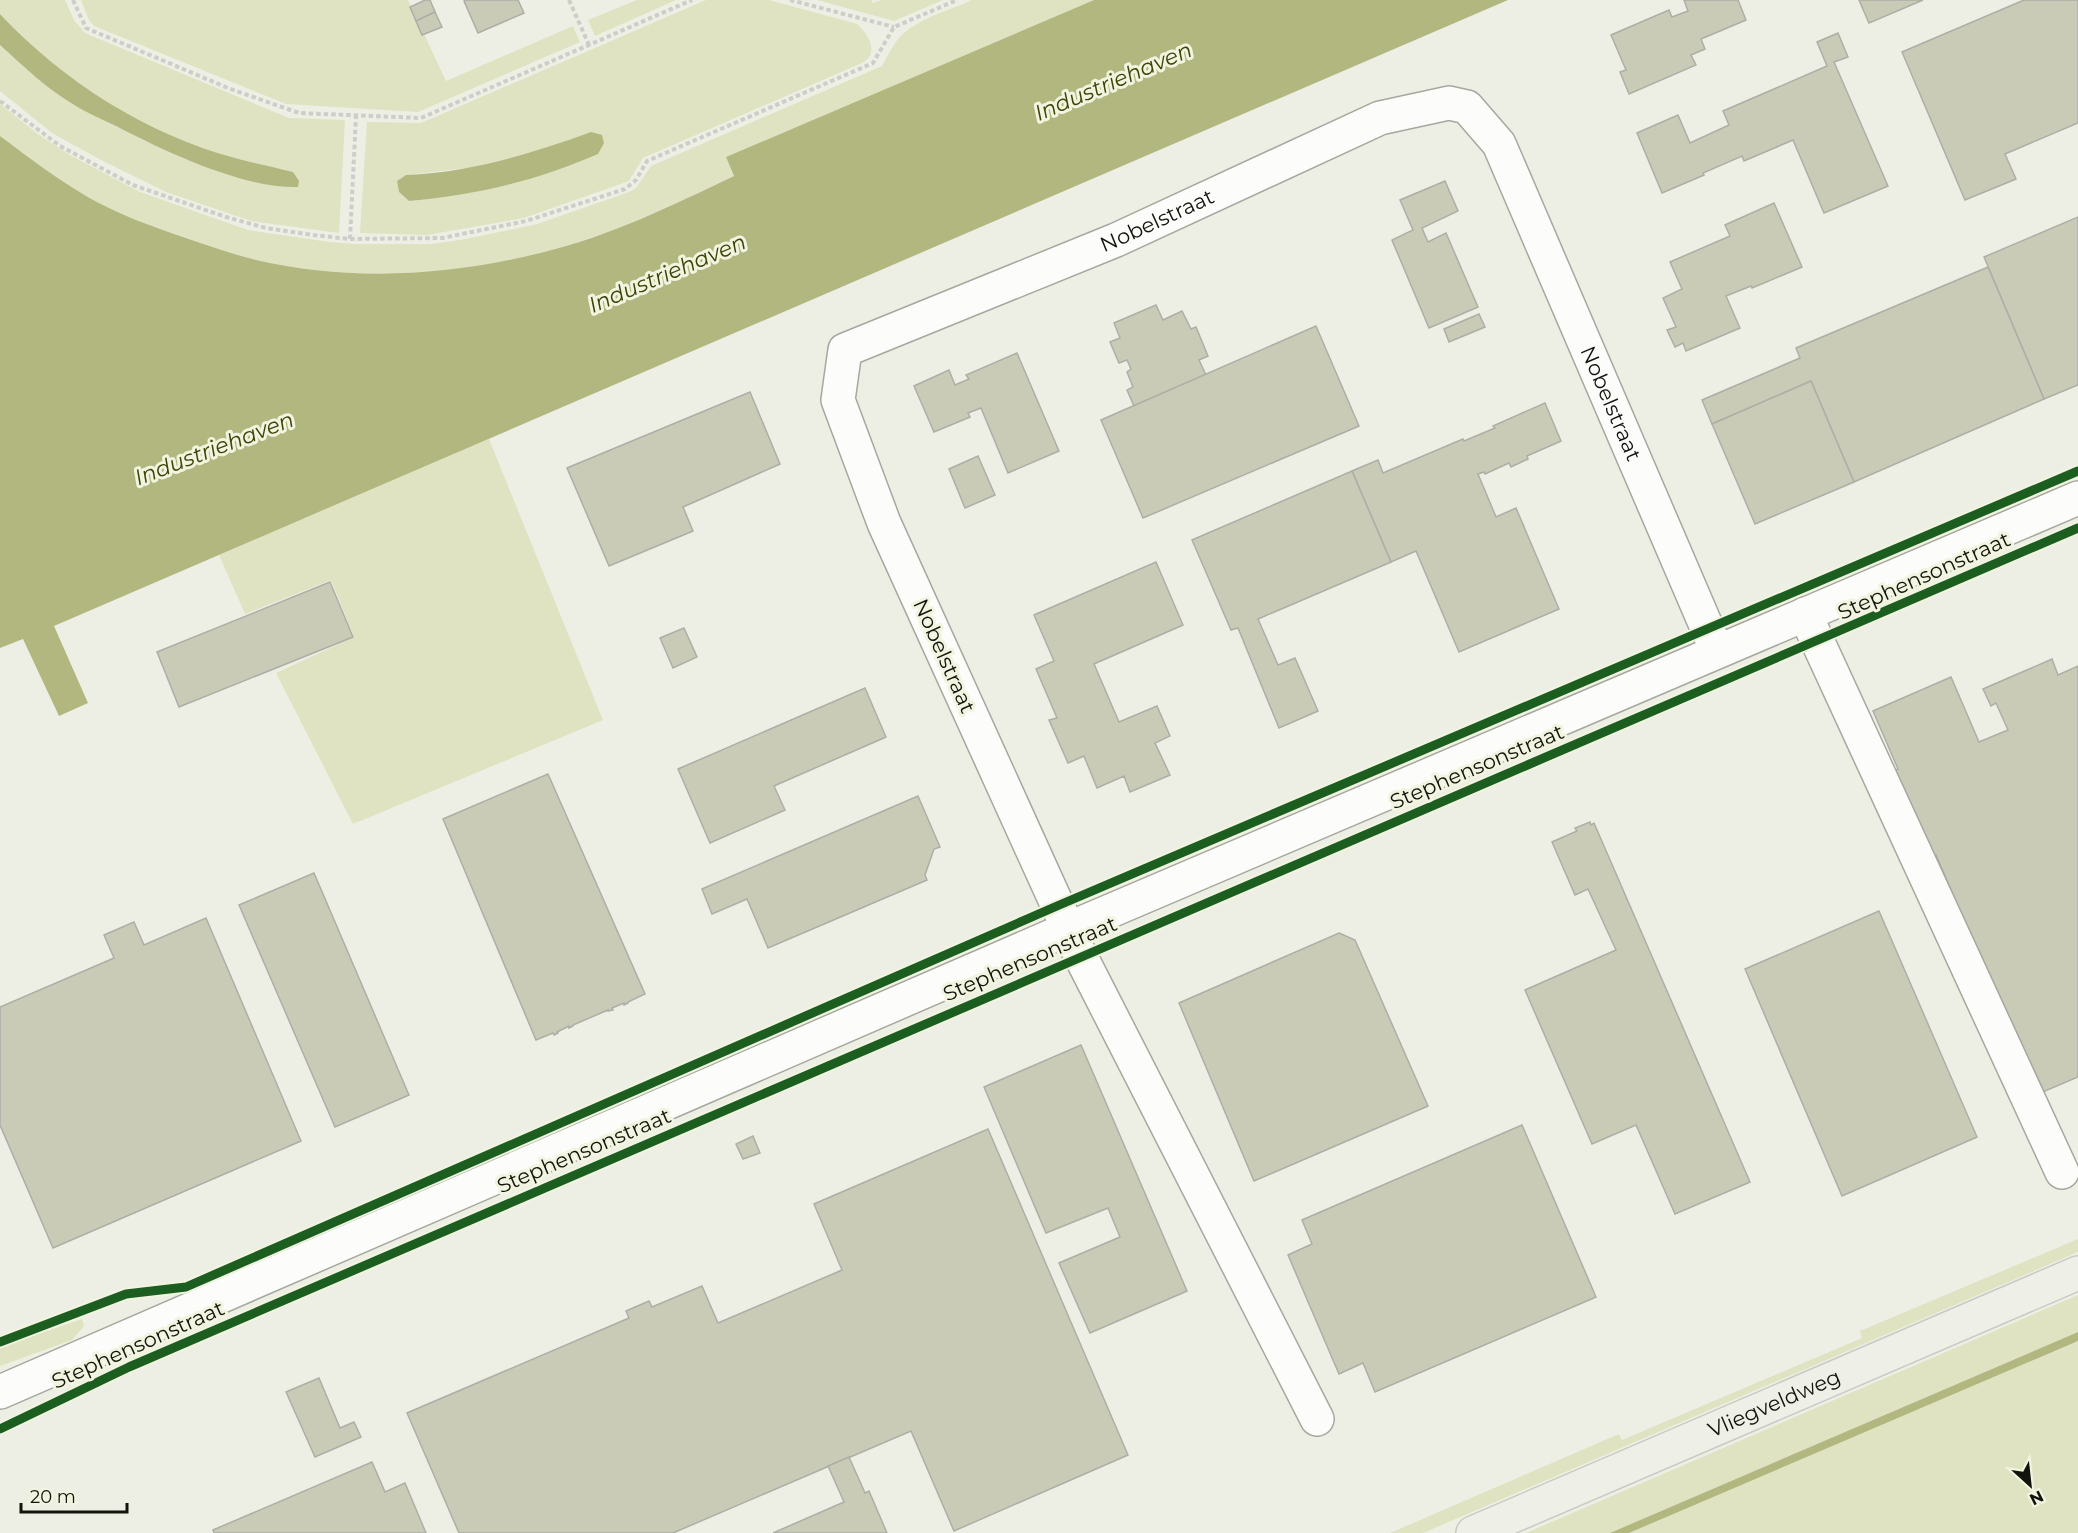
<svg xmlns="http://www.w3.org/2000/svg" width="2078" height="1533" font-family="Montserrat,sans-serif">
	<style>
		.green { fill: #dfe3c1; fill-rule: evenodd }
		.water { fill: #b2b77f }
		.building { fill: #c9cbb7; stroke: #adaea6; stroke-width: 1.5 }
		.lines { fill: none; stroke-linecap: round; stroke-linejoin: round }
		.minor-casing { stroke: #a6a89f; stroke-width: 36 }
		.major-casing { stroke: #c9cac5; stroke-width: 36 }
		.path { stroke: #cdcdca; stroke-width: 4; stroke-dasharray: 4.5 3; stroke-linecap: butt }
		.minor { stroke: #fcfdfb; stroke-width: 33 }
		.major { stroke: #eeefe6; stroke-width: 33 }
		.cycleway-casing { stroke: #f1f4df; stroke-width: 13 }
		.cycleway { stroke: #1b5e20; stroke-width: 9 }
		.labels { text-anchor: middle; stroke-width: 6; stroke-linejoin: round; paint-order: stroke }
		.street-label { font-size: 21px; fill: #12130c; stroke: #f1f4df }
		.water-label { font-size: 22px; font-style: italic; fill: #3f4307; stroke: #f1f4df }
	</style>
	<rect width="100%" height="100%" fill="#eeefe4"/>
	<g class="green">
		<path d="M 0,0 L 65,0 L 74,20 L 85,33 L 289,118 L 345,120 L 339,233 L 251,221 L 166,192 L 99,159 L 52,133 L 0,91 L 0,45 C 23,66 45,87 71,103 C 84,111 99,117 112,124 C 161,149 243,189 298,187 L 293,172 C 274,167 254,163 235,158 C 146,134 63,81 0,14 Z"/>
		<path d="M 81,0 L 408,0 L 446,81 L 573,26 L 580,42 L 418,112 L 286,104 L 94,26 L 89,20 Z"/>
		<path d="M 637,0 L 676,0 L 595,36 L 588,20 Z"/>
		<path d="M 706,0 L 769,0 L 857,24 C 869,34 880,54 862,63 L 643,158 L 629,181 L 524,218 L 427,235 L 360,233 L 367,122 L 421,123 ZM 532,154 L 598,154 C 536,181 477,195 409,201 L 399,192 L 397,181 L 406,175 L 475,167 Z"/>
		<path d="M 817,0 L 871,0 L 873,3 L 881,0 L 943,0 L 894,21 Z"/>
		<path d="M 972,0 L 1094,0 L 726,157 L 734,176 C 673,205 610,235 544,252 C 451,276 351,282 256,260 C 233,254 209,246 187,238 C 153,227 117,214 86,196 C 56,178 28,157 0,136 L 0,104 L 39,135 L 70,155 L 140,192 L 248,230 L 330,242 L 354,244 L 432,244 L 466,239 L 537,224 L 629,192 L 636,188 L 651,166 L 882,66 C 888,55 894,42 903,34 C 922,17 950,10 972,0 Z"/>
		<path d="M 489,439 L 603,720 L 353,824 L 276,673 L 354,637 L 331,580 L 245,614 L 219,555 Z"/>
		<path d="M 2078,1239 L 2078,1252 L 1423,1533 L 1390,1533 L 1619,1434 L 1622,1440 L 1862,1338 L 1860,1331 Z"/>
		<path d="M 2078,1295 L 2078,1332 L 1610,1533 L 1526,1533 Z"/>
		<path d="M 82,1319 L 84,1326 L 72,1340 L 0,1366 L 0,1347 Z"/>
		<path d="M 2078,1341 L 2078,1533 L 1629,1533 Z"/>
	</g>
	<g class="water">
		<path d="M 1094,0 L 1508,0 L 54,626 L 88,703 L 59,716 L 23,639 L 0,648 L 0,136 C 28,157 56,178 86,196 C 117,214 153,227 186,238 C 209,246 232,254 256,260 C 351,282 450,276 544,252 C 610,236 673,205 734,176 L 726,157 Z"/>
		<path d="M 0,14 C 63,81 146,134 235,158 C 254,163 274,167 293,172 L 299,181 L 298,187 C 244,189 164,151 116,126 C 101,119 85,112 71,103 C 45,87 23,66 0,45 Z"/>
		<path d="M 591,132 L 602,135 L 604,143 L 598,154 C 536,181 477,195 409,201 L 399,192 L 397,181 L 406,175 C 471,172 531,154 591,132 Z"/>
		<path d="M 2078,1332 L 2078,1341 L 1629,1533 L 1610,1533 Z"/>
	</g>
	<g class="building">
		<path d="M 425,0 L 430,0 L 435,12 L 416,21 L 410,7 Z"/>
		<path d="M 466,0 L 518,0 L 524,13 L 478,33 L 464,1 Z"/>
		<path d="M 1684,0 L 1738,0 L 1746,20 L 1701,39 L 1705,49 L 1691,55 L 1696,65 L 1629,94 L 1620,72 L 1626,70 L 1611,35 L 1669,10 L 1672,17 L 1688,11 Z"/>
		<path d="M 1859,0 L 1923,0 L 1869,23 Z"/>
		<path d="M 2024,0 L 2078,0 L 2078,123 L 2005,154 L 2016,179 L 1965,200 L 1902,52 Z"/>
		<path d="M 435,12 L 442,27 L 422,35 L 416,21 Z"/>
		<path d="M 1838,33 L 1848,57 L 1834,62 L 1888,186 L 1824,213 L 1793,140 L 1744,161 L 1742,156 L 1703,173 L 1704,175 L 1662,193 L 1637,133 L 1678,115 L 1690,143 L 1729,125 L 1723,111 L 1827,66 L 1817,42 Z"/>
		<path d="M 1445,181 L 1458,211 L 1422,228 L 1428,242 L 1446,233 L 1478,307 L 1429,328 L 1392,240 L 1413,230 L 1400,200 Z"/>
		<path d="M 1774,203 L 1802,267 L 1752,288 L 1751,286 L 1726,296 L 1740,328 L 1686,351 L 1683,343 L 1675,347 L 1667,330 L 1676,327 L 1663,298 L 1682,289 L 1670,262 L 1730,236 L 1725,225 Z"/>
		<path d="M 2078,217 L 2078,385 L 2044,399 L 1984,257 Z"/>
		<path d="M 1988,267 L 2044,399 L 1854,482 L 1811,381 L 1712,424 L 1702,400 L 1800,358 L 1796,348 Z"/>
		<path d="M 1156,305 L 1163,320 L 1182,311 L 1191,329 L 1196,327 L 1208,356 L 1199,360 L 1206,375 L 1134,406 L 1127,390 L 1133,387 L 1127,372 L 1131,369 L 1127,360 L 1119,363 L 1110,342 L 1120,338 L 1114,323 Z"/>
		<path d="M 1479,314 L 1485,327 L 1449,342 L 1444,329 Z"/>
		<path d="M 1316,326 L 1359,426 L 1143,518 L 1101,420 Z"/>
		<path d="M 1017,353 L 1059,451 L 1008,473 L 981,408 L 968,413 L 970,417 L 934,432 L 914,386 L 949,370 L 955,385 L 969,379 L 966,375 Z"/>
		<path d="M 1811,381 L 1854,482 L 1755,524 L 1712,424 Z"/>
		<path d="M 750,392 L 780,464 L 683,507 L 693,531 L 609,566 L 567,468 Z"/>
		<path d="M 1545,403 L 1561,441 L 1527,456 L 1528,459 L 1511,467 L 1509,463 L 1485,474 L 1484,472 L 1478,474 L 1496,517 L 1516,508 L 1559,609 L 1459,652 L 1416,551 L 1391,562 L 1352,471 L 1378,460 L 1383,473 L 1463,439 L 1464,441 L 1495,428 L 1493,426 Z"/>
		<path d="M 978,456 L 995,495 L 965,508 L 949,469 Z"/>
		<path d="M 1352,471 L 1391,562 L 1258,619 L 1278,665 L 1295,658 L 1318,711 L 1279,728 L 1238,628 L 1231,630 L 1192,540 Z"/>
		<path d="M 1156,562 L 1183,625 L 1094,664 L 1119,722 L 1157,706 L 1170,736 L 1155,743 L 1170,775 L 1130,792 L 1124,776 L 1097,788 L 1084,756 L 1068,763 L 1049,720 L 1057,718 L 1036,669 L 1054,661 L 1034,615 Z"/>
		<path d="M 330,582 L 353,637 L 179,707 L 157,652 Z"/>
		<path d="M 684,628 L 697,657 L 673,668 L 660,638 Z"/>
		<path d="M 2052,659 L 2058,675 L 2078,666 L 2078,1077 L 2038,1094 L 1936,855 L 1928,859 L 1890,772 L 1898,769 L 1873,711 L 1951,677 L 1979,742 L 2008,730 L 1996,703 L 1991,706 L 1983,689 Z"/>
		<path d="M 865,688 L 886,737 L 774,786 L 785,810 L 710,843 L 678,769 Z"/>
		<path d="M 548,774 L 645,994 L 628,1002 L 628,1003 L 624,1005 L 624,1003 L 612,1008 L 613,1010 L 608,1011 L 608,1010 L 573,1025 L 573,1026 L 569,1028 L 569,1026 L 557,1032 L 558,1033 L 554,1035 L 553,1033 L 536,1040 L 443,819 Z"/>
		<path d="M 918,796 L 940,847 L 934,849 L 925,875 L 927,880 L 768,948 L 747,899 L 712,914 L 702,889 Z"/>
		<path d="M 1590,822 L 1591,825 L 1594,823 L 1750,1182 L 1675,1214 L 1636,1125 L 1592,1144 L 1525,990 L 1616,950 L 1588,889 L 1575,895 L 1552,842 L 1577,831 L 1575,828 Z"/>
		<path d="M 314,873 L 409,1095 L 335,1127 L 239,905 Z"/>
		<path d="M 1879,911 L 1977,1137 L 1842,1196 L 1745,969 Z"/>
		<path d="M 206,918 L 301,1141 L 53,1248 L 0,1125 L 0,1007 L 114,958 L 104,935 L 134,922 L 144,945 Z"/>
		<path d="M 1339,933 L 1355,940 L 1428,1106 L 1254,1181 L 1179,1003 Z"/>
		<path d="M 1081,1045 L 1187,1291 L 1090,1333 L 1059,1263 L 1120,1237 L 1108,1208 L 1046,1233 L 984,1087 Z"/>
		<path d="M 1522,1125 L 1596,1297 L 1375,1392 L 1363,1363 L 1339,1374 L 1288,1255 L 1312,1244 L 1302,1220 Z"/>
		<path d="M 988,1129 L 1128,1455 L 954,1531 L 911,1431 L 673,1533 L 459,1533 L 407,1413 L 629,1318 L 626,1311 L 649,1301 L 652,1307 L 702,1286 L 718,1323 L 842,1270 L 814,1204 Z"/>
		<path d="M 753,1136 L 760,1153 L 743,1159 L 736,1144 Z"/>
		<path d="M 319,1378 L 340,1428 L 354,1422 L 361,1437 L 315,1457 L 286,1392 Z"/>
		<path d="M 849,1457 L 865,1493 L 869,1491 L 887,1533 L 773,1533 L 844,1502 L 828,1466 Z"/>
		<path d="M 372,1462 L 385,1492 L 405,1483 L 426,1533 L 214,1533 L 213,1530 Z"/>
	</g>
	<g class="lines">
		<g class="minor-casing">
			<g id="minor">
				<path d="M 1805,614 L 2062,1172"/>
				<path d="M 0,1392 L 1068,929 L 2078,498"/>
				<path id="s1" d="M 1317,1419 L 1081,957 L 884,523 L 838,400 L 845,350 L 1116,240 L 1380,118 L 1449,103 L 1467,107 L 1499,144 L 1717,651"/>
			</g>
		</g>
		<g class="major-casing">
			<g id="major">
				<path id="s2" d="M 1473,1533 L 2078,1273"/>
			</g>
		</g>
		<g class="path">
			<path d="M 73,0 L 86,28 L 228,88 L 299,113 L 421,118 L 692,0"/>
			<path d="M 569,0 L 589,45"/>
			<path d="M 790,0 L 894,27"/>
			<path d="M 0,101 L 60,146 L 133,185 L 226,217 L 266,228 L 313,235 L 350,239 L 442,238 L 526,221 L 625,189 L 636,180 L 647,161 L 873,63 L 894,27 L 957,0"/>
			<path d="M 350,239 L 356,116"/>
		</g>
		<use href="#minor" class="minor"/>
		<use href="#major" class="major"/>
		<g class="cycleway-casing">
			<g id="cycleway">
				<path d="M 0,1342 L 126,1294 L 186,1287 L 1057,906 L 2078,471"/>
				<path d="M 0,1429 L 129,1367 L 2078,528"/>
			</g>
		</g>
		<use href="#cycleway" class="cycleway"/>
	</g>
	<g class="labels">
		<g class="street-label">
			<text dy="7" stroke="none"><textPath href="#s1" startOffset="1515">Nobelstraat</textPath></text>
			<text dy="7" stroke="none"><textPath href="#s1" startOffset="2181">Nobelstraat</textPath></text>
			<text transform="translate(1924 576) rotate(-24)" y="7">Stephensonstraat</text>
			<text transform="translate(944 656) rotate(66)" y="7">Nobelstraat</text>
			<text transform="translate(1477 767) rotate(-23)" y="7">Stephensonstraat</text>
			<text transform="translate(1030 959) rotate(-23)" y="7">Stephensonstraat</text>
			<text transform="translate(584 1151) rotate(-23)" y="7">Stephensonstraat</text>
			<text transform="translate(138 1345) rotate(-24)" y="7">Stephensonstraat</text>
			<text dy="7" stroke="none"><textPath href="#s2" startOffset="328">Vliegveldweg</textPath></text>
		</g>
		<g class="water-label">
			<text transform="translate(1113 81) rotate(-23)" y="8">Industriehaven</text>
			<text transform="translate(667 273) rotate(-23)" y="8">Industriehaven</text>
			<text transform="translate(214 448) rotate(-21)" y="8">Industriehaven</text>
		</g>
	</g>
	<g transform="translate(2030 1485) rotate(153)" stroke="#f1f4df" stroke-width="4.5" paint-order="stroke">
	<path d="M0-4.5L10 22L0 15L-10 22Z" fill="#12130c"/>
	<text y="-9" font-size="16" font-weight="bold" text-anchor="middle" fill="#12130c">N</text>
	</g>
	<path d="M21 1503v9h106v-9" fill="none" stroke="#12130c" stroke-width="3"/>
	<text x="30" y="1503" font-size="18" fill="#12130c" stroke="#f1f4df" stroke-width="4.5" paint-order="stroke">20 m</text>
</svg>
